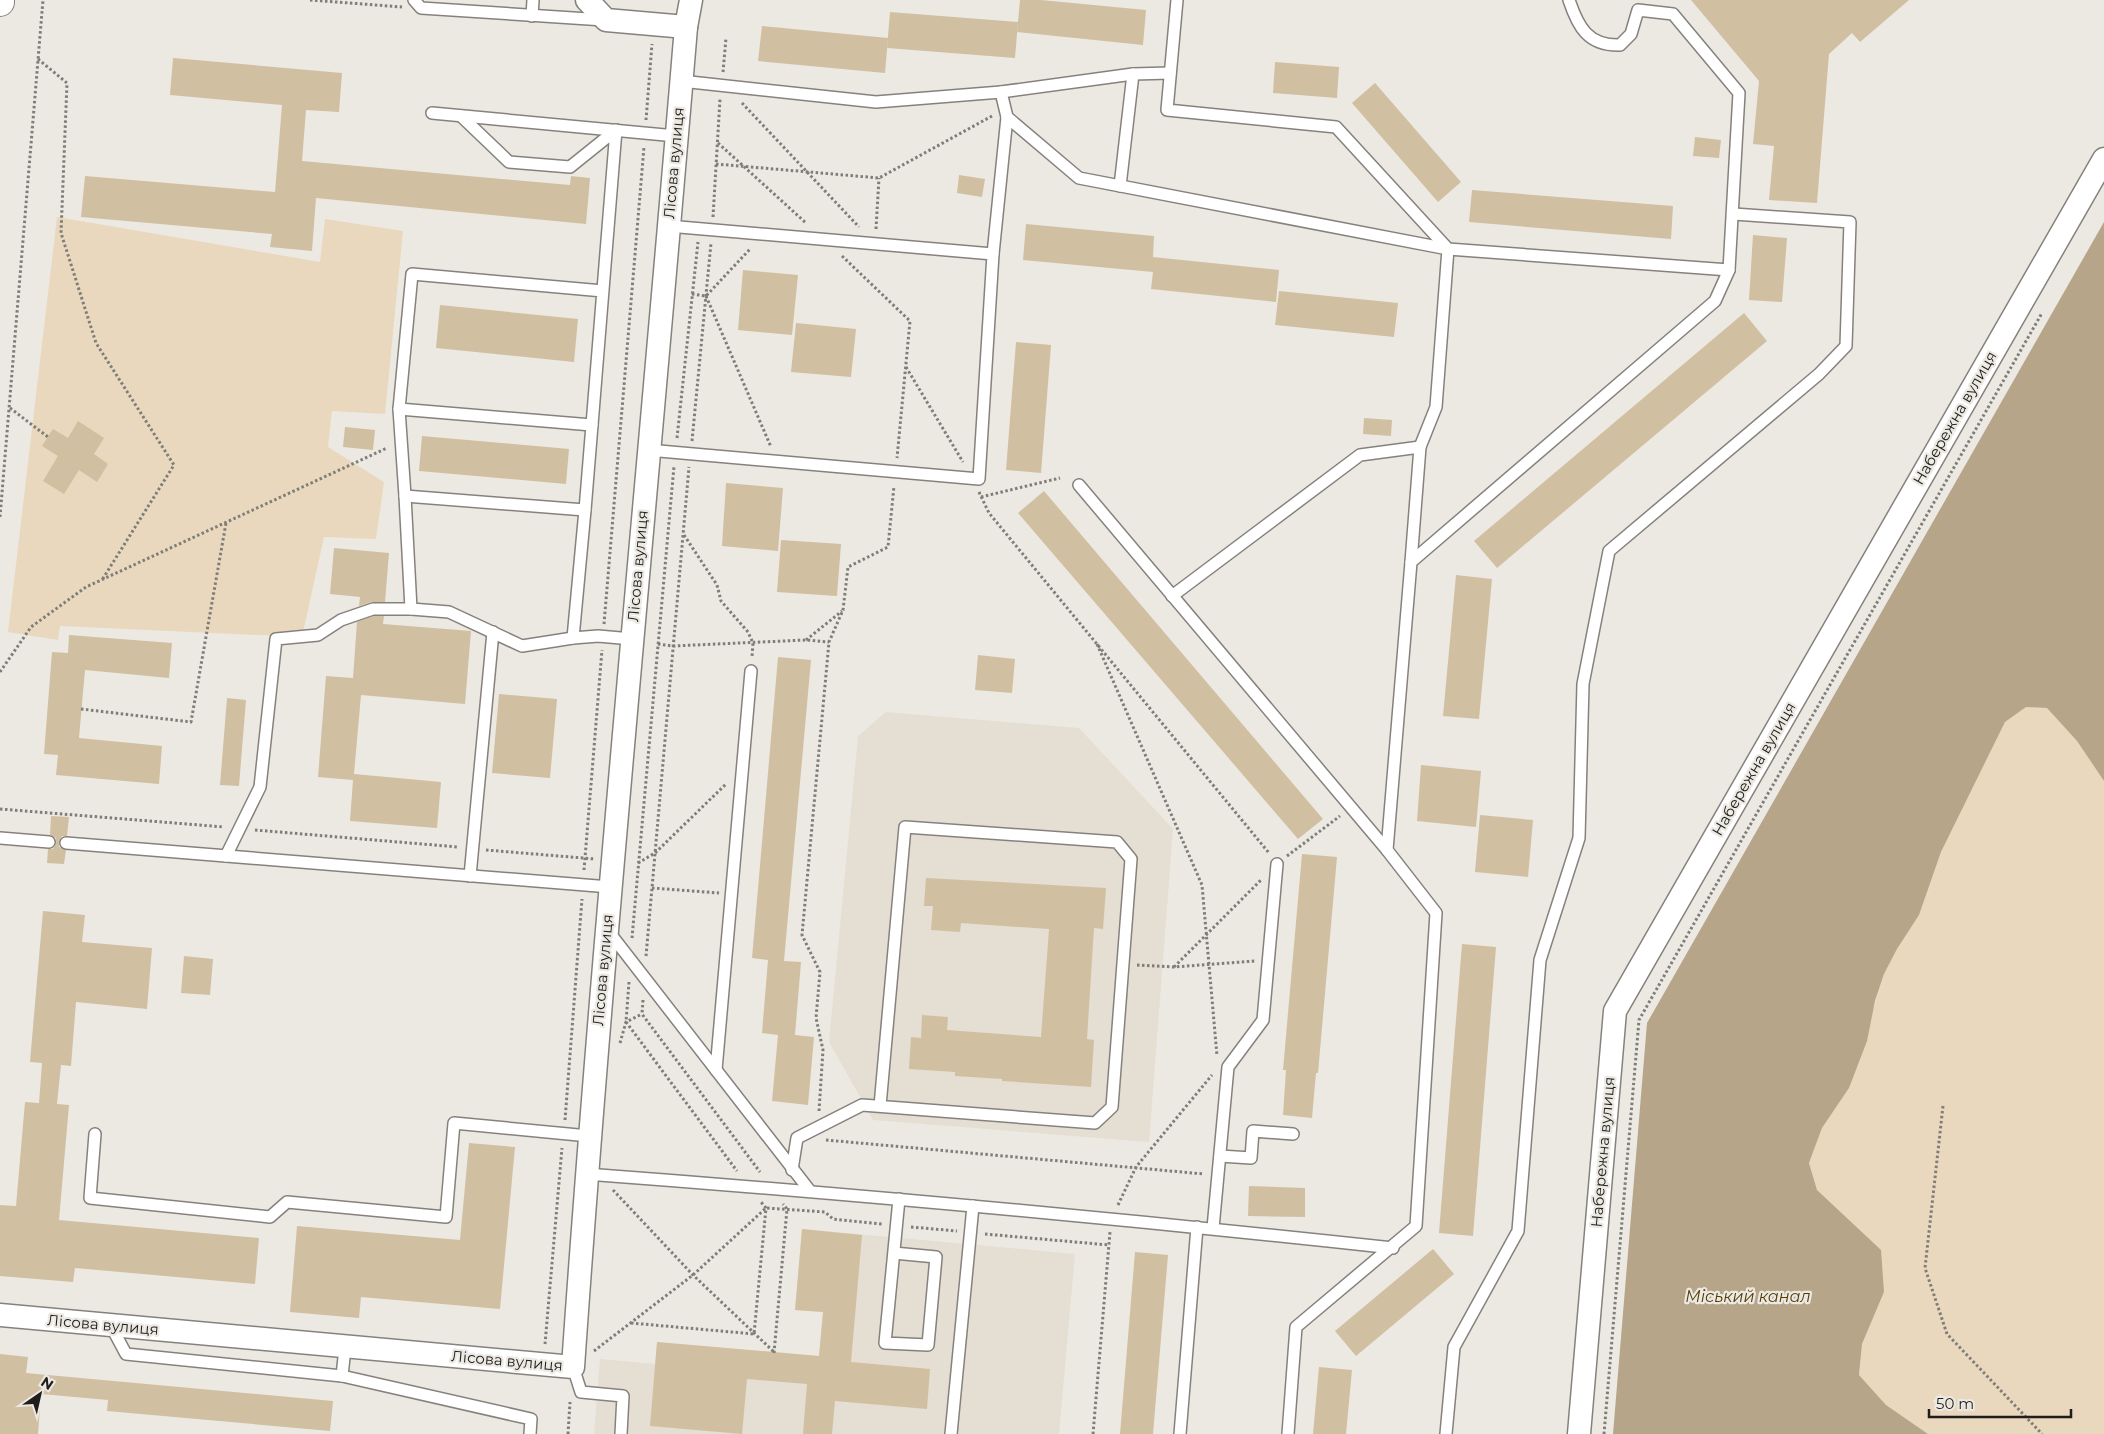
<svg xmlns="http://www.w3.org/2000/svg" width="2104" height="1434" font-family="Montserrat,sans-serif">
	<style>
		.built { fill: #e5ded2 }
		.green { fill: #e9d8bd }
		.water { fill: #b6a589 }
		.building { fill: #d1bfa2 }
		.lines { fill: none; stroke-linecap: round; stroke-linejoin: round }
		.service-casing { stroke: #85827d; stroke-width: 14 }
		.minor-casing { stroke: #85827d; stroke-width: 25 }
		.tertiary-casing { stroke: #85827d; stroke-width: 30 }
		.path { stroke: #7f7d79; stroke-width: 3; stroke-dasharray: 2.5 2.5; stroke-linecap: butt }
		.service { stroke: #fff; stroke-width: 11 }
		.minor { stroke: #fff; stroke-width: 22 }
		.tertiary { stroke: #fff; stroke-width: 28 }
		.labels { text-anchor: middle; stroke-width: 4.5; stroke-linejoin: round; paint-order: stroke }
		.street-label { font-size: 15px; fill: #1f1e1c; stroke: #ece9e3 }
		.water-label { font-size: 16px; font-style: italic; fill: #543b04; stroke: #ece9e3 }
	</style>
	<rect width="100%" height="100%" fill="#ece9e3"/>
	<g class="built">
		<path d="M 886,712 L 1079,728 L 1173,829 L 1149,1142 L 873,1120 L 829,1042 L 858,736 Z"/>
		<path d="M 802,1229 L 1075,1254 L 1059,1434 L 594,1434 L 600,1359 L 655,1364 L 657,1342 L 819,1356 L 823,1312 L 795,1310 Z"/>
	</g>
	<g class="green">
		<path d="M 57,217 L 320,262 L 325,219 L 403,231 L 385,414 L 332,411 L 328,447 L 384,482 L 376,539 L 324,537 L 302,637 L 60,626 L 58,640 L 8,632 Z"/>
		<path d="M 2026,707 L 2047,708 L 2077,741 L 2104,781 L 2104,1434 L 1928,1434 L 1886,1405 L 1859,1375 L 1862,1344 L 1884,1292 L 1843,1215 L 1817,1190 L 1809,1163 L 1822,1128 L 1849,1088 L 1884,974 L 1897,949 L 1919,915 L 1941,852 L 2005,722 Z"/>
	</g>
	<path class="water" d="M 2104,222 L 2104,781 L 2077,741 L 2047,708 L 2026,707 L 2005,722 L 1941,852 L 1919,915 L 1897,949 L 1884,974 L 1875,1001 L 1867,1041 L 1849,1088 L 1822,1128 L 1809,1163 L 1817,1190 L 1881,1250 L 1884,1292 L 1862,1344 L 1859,1375 L 1886,1405 L 1928,1434 L 1613,1434 L 1647,1023 Z"/>
	<g class="building">
		<path d="M 1020,0 L 1041,0 L 1146,10 L 1143,45 L 1017,32 Z"/>
		<path d="M 1691,0 L 1909,0 L 1860,42 L 1852,33 L 1829,54 L 1817,203 L 1769,200 L 1774,146 L 1753,144 L 1759,81 Z"/>
		<path d="M 890,12 L 1018,22 L 1015,58 L 887,48 Z"/>
		<path d="M 762,26 L 888,38 L 885,73 L 758,61 Z"/>
		<path d="M 173,58 L 342,73 L 339,112 L 306,110 L 302,161 L 570,185 L 571,176 L 590,178 L 586,224 L 316,198 L 312,251 L 270,247 L 272,234 L 81,217 L 85,176 L 275,192 L 282,105 L 170,95 Z"/>
		<path d="M 1275,62 L 1339,67 L 1337,98 L 1273,93 Z"/>
		<path d="M 1375,83 L 1461,182 L 1438,202 L 1352,103 Z"/>
		<path d="M 1695,137 L 1721,140 L 1719,158 L 1693,156 Z"/>
		<path d="M 959,175 L 985,179 L 982,197 L 957,193 Z"/>
		<path d="M 1472,190 L 1673,206 L 1671,239 L 1469,222 Z"/>
		<path d="M 1026,224 L 1154,236 L 1153,257 L 1279,270 L 1276,302 L 1151,289 L 1153,272 L 1023,260 Z"/>
		<path d="M 1753,235 L 1787,238 L 1782,302 L 1749,300 Z"/>
		<path d="M 743,270 L 798,275 L 792,335 L 738,330 Z"/>
		<path d="M 1279,291 L 1398,303 L 1394,337 L 1275,325 Z"/>
		<path d="M 440,305 L 578,319 L 574,362 L 436,348 Z"/>
		<path d="M 1744,313 L 1767,341 L 1497,568 L 1474,541 Z"/>
		<path d="M 796,323 L 856,329 L 851,377 L 791,372 Z"/>
		<path d="M 1016,342 L 1051,345 L 1041,473 L 1006,470 Z"/>
		<path d="M 1364,418 L 1392,420 L 1391,436 L 1363,434 Z"/>
		<path d="M 78,421 L 104,438 L 94,454 L 108,464 L 97,482 L 79,470 L 64,494 L 43,481 L 58,456 L 42,446 L 53,429 L 68,438 Z"/>
		<path d="M 345,427 L 375,430 L 373,450 L 343,447 Z"/>
		<path d="M 422,436 L 569,449 L 566,484 L 419,471 Z"/>
		<path d="M 726,483 L 783,488 L 778,551 L 722,546 Z"/>
		<path d="M 1044,491 L 1323,819 L 1298,839 L 1018,513 Z"/>
		<path d="M 781,540 L 841,544 L 837,596 L 777,592 Z"/>
		<path d="M 334,548 L 389,553 L 385,602 L 371,602 L 359,606 L 360,597 L 330,594 Z"/>
		<path d="M 1456,575 L 1492,579 L 1479,719 L 1443,716 Z"/>
		<path d="M 374,616 L 384,616 L 383,624 L 471,631 L 465,704 L 361,695 L 354,774 L 441,782 L 437,828 L 350,821 L 353,780 L 318,777 L 326,676 L 353,678 L 357,622 Z"/>
		<path d="M 69,635 L 172,643 L 169,678 L 85,670 L 79,738 L 162,746 L 159,784 L 56,775 L 58,755 L 44,754 L 52,652 L 68,653 Z"/>
		<path d="M 978,655 L 1015,659 L 1012,693 L 975,690 Z"/>
		<path d="M 778,657 L 811,660 L 784,961 L 801,962 L 795,1035 L 814,1037 L 808,1105 L 772,1101 L 778,1035 L 762,1033 L 768,960 L 752,958 Z"/>
		<path d="M 499,694 L 557,699 L 550,778 L 492,773 Z"/>
		<path d="M 227,698 L 246,700 L 239,786 L 220,785 Z"/>
		<path d="M 1421,765 L 1481,771 L 1476,827 L 1417,821 Z"/>
		<path d="M 1480,815 L 1533,820 L 1528,877 L 1475,872 Z"/>
		<path d="M 51,816 L 69,817 L 67,836 L 62,836 L 59,842 L 59,847 L 66,850 L 64,864 L 47,863 L 48,849 L 53,849 L 56,843 L 56,838 L 50,835 Z"/>
		<path d="M 1302,854 L 1337,857 L 1318,1073 L 1316,1073 L 1312,1118 L 1283,1115 L 1286,1070 L 1283,1070 Z"/>
		<path d="M 926,878 L 1106,888 L 1103,929 L 1094,928 L 1087,1039 L 1094,1040 L 1091,1087 L 1002,1081 L 1002,1079 L 955,1076 L 955,1072 L 909,1069 L 911,1037 L 921,1038 L 922,1015 L 948,1017 L 947,1030 L 1041,1037 L 1049,929 L 961,923 L 960,932 L 931,930 L 933,906 L 924,906 Z"/>
		<path d="M 43,911 L 85,915 L 82,942 L 152,948 L 147,1009 L 76,1002 L 71,1066 L 61,1065 L 57,1104 L 69,1105 L 59,1220 L 259,1238 L 255,1284 L 75,1268 L 73,1282 L 0,1276 L 0,1205 L 16,1206 L 25,1102 L 39,1103 L 42,1063 L 30,1062 Z"/>
		<path d="M 1462,944 L 1496,947 L 1473,1236 L 1439,1233 Z"/>
		<path d="M 184,956 L 213,959 L 210,995 L 181,993 Z"/>
		<path d="M 469,1143 L 515,1147 L 500,1309 L 361,1297 L 359,1318 L 290,1312 L 297,1226 L 460,1240 Z"/>
		<path d="M 1249,1186 L 1305,1188 L 1305,1217 L 1248,1216 Z"/>
		<path d="M 802,1229 L 862,1235 L 851,1362 L 930,1369 L 927,1409 L 835,1401 L 832,1434 L 803,1434 L 807,1384 L 747,1379 L 742,1434 L 650,1426 L 657,1342 L 819,1356 L 823,1312 L 795,1310 Z"/>
		<path d="M 1433,1249 L 1454,1274 L 1356,1356 L 1335,1331 Z"/>
		<path d="M 1135,1252 L 1168,1255 L 1153,1434 L 1120,1434 Z"/>
		<path d="M 0,1354 L 28,1357 L 26,1373 L 333,1401 L 330,1431 L 107,1411 L 108,1400 L 41,1394 L 38,1434 L 0,1434 Z"/>
		<path d="M 1319,1367 L 1352,1370 L 1346,1434 L 1313,1434 Z"/>
	</g>
	<g class="lines">
		<g class="service-casing">
			<g id="service">
				<path d="M 414,0 L 421,8 L 604,20"/>
				<path d="M 1177,0 L 1167,110 L 1336,127 L 1448,249 L 1729,270 L 1739,93 L 1673,14 L 1638,10 L 1631,34 L 1620,45 C 1588,46 1578,27 1569,0"/>
				<path d="M 532,16 L 533,0"/>
				<path d="M 681,81 L 876,102 L 1001,92 L 1007,117 L 993,254"/>
				<path d="M 1001,92 L 1133,74 L 1170,73"/>
				<path d="M 432,113 L 676,136"/>
				<path d="M 461,116 L 509,162 L 570,167 L 616,130 L 592,425 L 399,409 L 412,274 L 603,291"/>
				<path d="M 1007,117 L 1079,178 L 1448,249 L 1436,407 L 1420,447 L 1411,562"/>
				<path d="M 1120,186 L 1133,74"/>
				<path d="M 399,409 L 405,496 L 585,510 L 592,425"/>
				<path d="M 648,450 L 979,479 L 993,254 L 668,226"/>
				<path d="M 1079,485 L 1387,850"/>
				<path d="M 405,496 L 411,609 L 449,612 L 522,646 L 573,638"/>
				<path d="M 585,510 L 573,638 L 598,636 L 632,639"/>
				<path d="M 1172,596 L 1360,455 L 1420,447"/>
				<path d="M 0,838 L 49,842"/>
				<path d="M 66,843 L 610,887"/>
				<path d="M 226,856 L 260,787 L 276,639 L 318,635 L 341,620 L 373,609 L 411,609"/>
				<path d="M 470,876 L 493,632"/>
				<path d="M 609,932 L 810,1191"/>
				<path d="M 716,1070 L 751,671"/>
				<path d="M 95,1134 L 90,1198 L 270,1217 L 287,1202 L 446,1217 L 454,1123 L 589,1136"/>
				<path d="M 1220,1156 L 1251,1158 L 1253,1131 L 1293,1134"/>
				<path d="M 792,1170 L 797,1138 L 862,1105 L 1095,1123 L 1112,1107 L 1131,859 L 1117,842 L 905,827 L 880,1106"/>
				<path d="M 586,1174 C 855,1194 1124,1219 1393,1248"/>
				<path d="M 1213,1228 L 1228,1067 L 1263,1020 L 1277,864"/>
				<path d="M 894,1253 L 936,1257 L 928,1345 L 885,1343 L 899,1199"/>
				<path d="M 111,1326 L 126,1354 L 342,1376 L 531,1419 L 530,1434"/>
				<path d="M 573,1367 L 581,1392 L 623,1396 L 621,1434"/>
				<path d="M 342,1376 L 345,1348"/>
				<path d="M 951,1434 L 973,1206"/>
				<path d="M 1180,1434 L 1197,1227"/>
				<path d="M 1288,1434 L 1296,1327 L 1416,1226 L 1436,913 L 1387,850 L 1411,562 L 1715,301 L 1729,270"/>
				<path d="M 1446,1434 L 1454,1347 L 1518,1231 L 1540,960 L 1579,838 L 1583,684 L 1609,551 L 1819,374 L 1846,346 L 1850,222 L 1734,214"/>
			</g>
		</g>
		<g class="minor-casing">
			<g id="minor">
				<path d="M 587,0 L 606,20 L 686,27"/>
				<path d="M 0,1315 L 573,1367 C 604,920 649,474 686,27 L 691,0"/>
				<path d="M 1579,1434 L 1615,1011 L 2104,159"/>
			</g>
		</g>
		<g class="tertiary-casing">
			<path id="tertiary" d="M 0,2 L 0,0"/>
		</g>
		<g class="path">
			<path d="M 310,0 L 402,7"/>
			<path d="M 38,59 L 67,83 L 61,233 L 96,343 L 174,465 L 102,580"/>
			<path d="M 723,72 L 726,38"/>
			<path d="M 742,103 L 859,227"/>
			<path d="M 646,120 L 652,44"/>
			<path d="M 718,143 L 806,223"/>
			<path d="M 716,164 L 879,178 L 992,116"/>
			<path d="M 713,217 L 720,99"/>
			<path d="M 876,229 L 879,178"/>
			<path d="M 842,256 L 910,321 L 897,458"/>
			<path d="M 692,294 L 706,296 L 751,248"/>
			<path d="M 706,296 L 771,447"/>
			<path d="M 906,367 L 963,462"/>
			<path d="M 10,408 L 48,437"/>
			<path d="M 677,438 L 698,242"/>
			<path d="M 692,441 L 711,243"/>
			<path d="M 979,492 L 989,513 L 1269,853"/>
			<path d="M 981,497 L 1060,478"/>
			<path d="M 0,517 L 43,0"/>
			<path d="M 684,535 L 717,585 L 721,601 L 748,632 L 753,643 L 752,657"/>
			<path d="M 604,624 L 644,147"/>
			<path d="M 806,640 L 842,611"/>
			<path d="M 658,644 L 673,646 L 806,640 L 829,642"/>
			<path d="M 1097,644 L 1202,885 L 1217,1056"/>
			<path d="M 0,672 L 31,627 L 86,587 L 387,448"/>
			<path d="M 81,709 L 191,722 L 226,523"/>
			<path d="M 0,809 L 224,827"/>
			<path d="M 255,830 L 458,847"/>
			<path d="M 486,850 L 595,859"/>
			<path d="M 1287,856 L 1340,816"/>
			<path d="M 638,863 L 655,853 L 726,784"/>
			<path d="M 584,870 L 602,650"/>
			<path d="M 652,888 L 719,893"/>
			<path d="M 632,938 L 674,466"/>
			<path d="M 646,956 L 689,467"/>
			<path d="M 1137,965 L 1174,967 L 1255,961"/>
			<path d="M 1174,967 L 1261,880"/>
			<path d="M 629,982 L 626,1022 L 737,1171"/>
			<path d="M 643,1000 L 642,1014 L 760,1172"/>
			<path d="M 620,1043 L 626,1022 L 642,1014"/>
			<path d="M 1943,1106 L 1925,1268 L 1947,1334 L 2042,1434"/>
			<path d="M 819,1111 L 823,1050 L 816,1018 L 820,972 L 802,935 L 829,642 L 843,610 L 848,567 L 888,547 L 894,486"/>
			<path d="M 565,1120 L 582,899"/>
			<path d="M 826,1140 L 1204,1174"/>
			<path d="M 613,1190 L 693,1275 L 774,1352"/>
			<path d="M 1118,1205 L 1136,1167 L 1212,1075"/>
			<path d="M 911,1227 L 957,1231"/>
			<path d="M 985,1234 L 1109,1245"/>
			<path d="M 631,1323 L 754,1334 L 766,1208 L 761,1202"/>
			<path d="M 545,1344 L 562,1148"/>
			<path d="M 594,1351 L 693,1275 L 766,1208 L 825,1212 L 833,1219 L 882,1224"/>
			<path d="M 774,1353 L 787,1209 L 783,1204"/>
			<path d="M 568,1434 L 570,1402"/>
			<path d="M 1093,1434 L 1110,1232"/>
			<path d="M 1604,1434 L 1639,1020 L 2042,313"/>
		</g>
		<use href="#service" class="service"/>
		<use href="#minor" class="minor"/>
		<use href="#tertiary" class="tertiary"/>
	</g>
	<g class="labels">
		<g class="street-label">
			<text transform="translate(674 163) rotate(-85)" y="5">Лісова вулиця</text>
			<text transform="translate(1955 418) rotate(-60)" y="5">Набережна вулиця</text>
			<text transform="translate(638 566) rotate(-85)" y="5">Лісова вулиця</text>
			<text transform="translate(1754 769) rotate(-60)" y="5">Набережна вулиця</text>
			<text transform="translate(603 970) rotate(-85)" y="5">Лісова вулиця</text>
			<text transform="translate(1603 1152) rotate(-85)" y="5">Набережна вулиця</text>
			<text transform="translate(103 1325) rotate(5)" y="5">Лісова вулиця</text>
			<text transform="translate(507 1361) rotate(5)" y="5">Лісова вулиця</text>
		</g>
		<g class="water-label">
			<text x="1748" y="1302">Міський канал</text>
		</g>
	</g>
	<g transform="translate(40 1394) rotate(34)" stroke="#ece9e3" stroke-width="4" paint-order="stroke">
	<path d="M0-4L9 19L0 12L-9 19Z" fill="#1f1e1c"/>
	<text y="-8" font-size="14" font-weight="bold" text-anchor="middle" fill="#1f1e1c">N</text>
	</g>
	<path d="M1929 1409v8h142v-8" fill="none" stroke="#1f1e1c" stroke-width="2.5"/>
	<text x="1936" y="1409" font-size="15" fill="#1f1e1c" stroke="#ece9e3" stroke-width="4" paint-order="stroke">50 m</text>
</svg>
